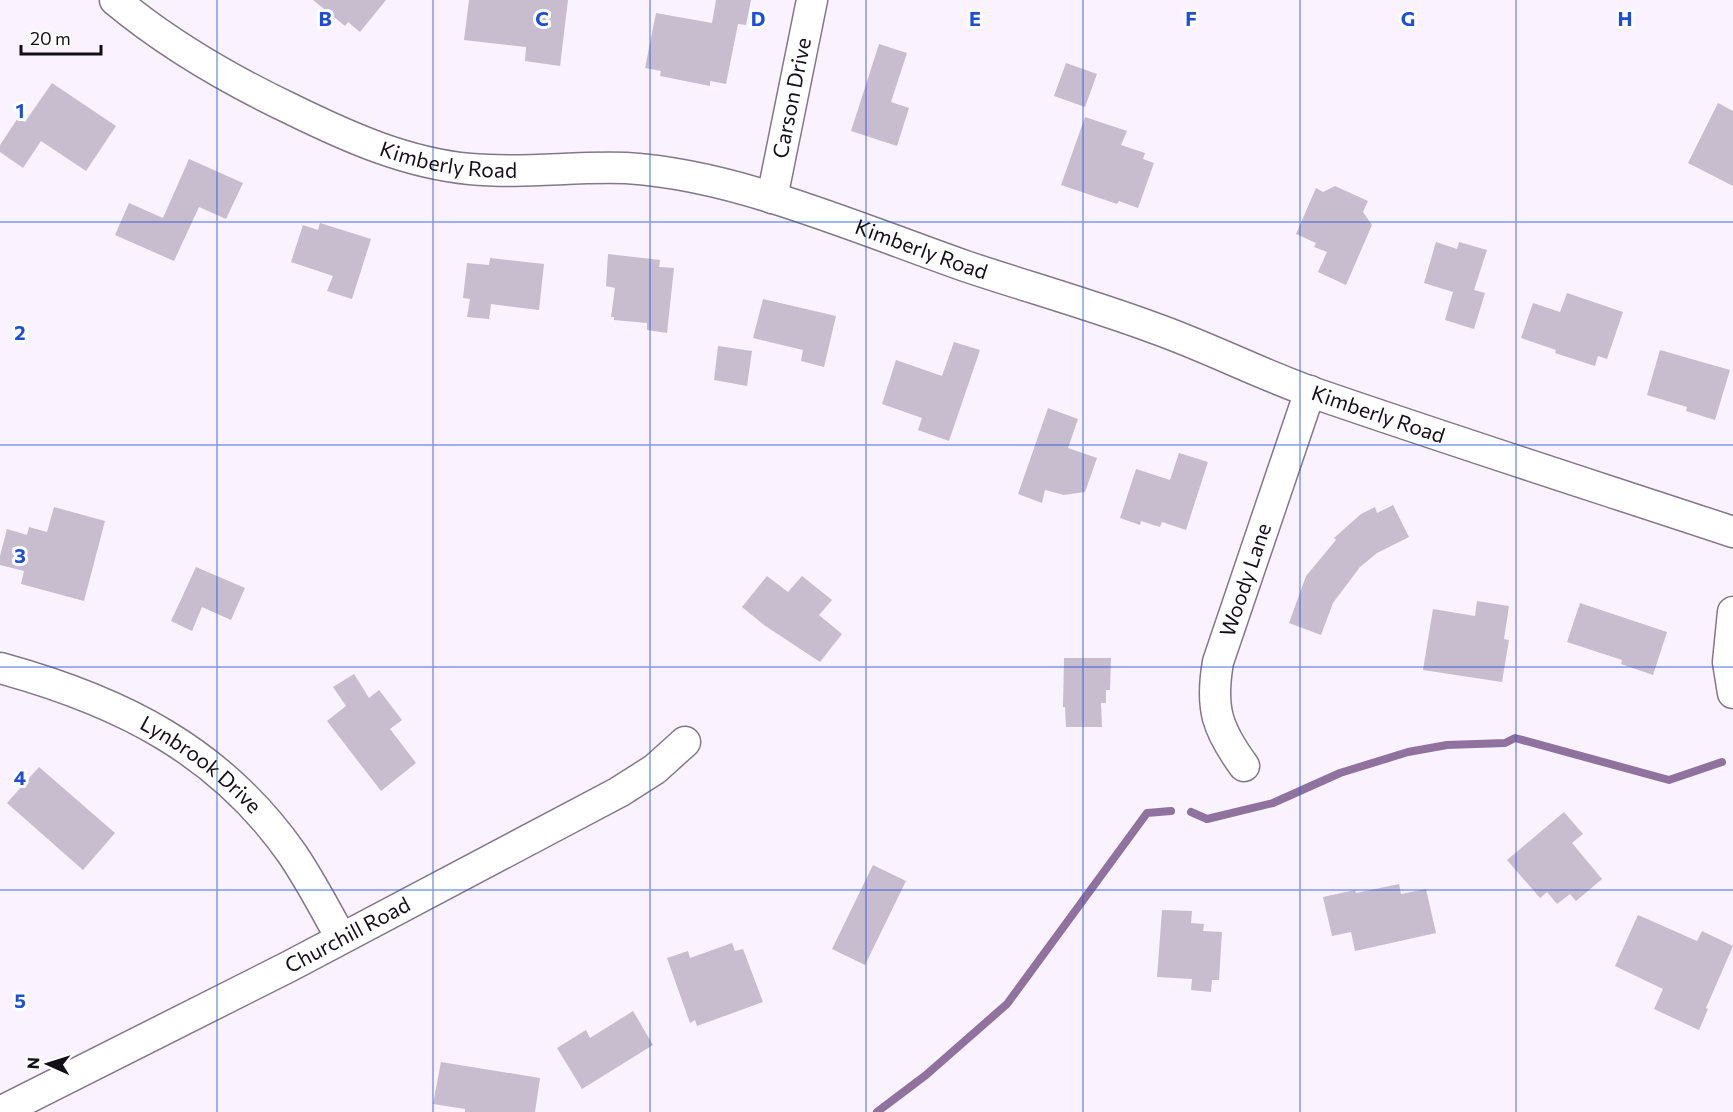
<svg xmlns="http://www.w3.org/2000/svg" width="1733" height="1112" font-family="Commissioner,sans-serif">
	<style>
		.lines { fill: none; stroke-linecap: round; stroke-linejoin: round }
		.stream { stroke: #8f729e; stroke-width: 8 }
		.building { fill: #c8bccf }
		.minor-casing { stroke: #837889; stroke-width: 33 }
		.minor { stroke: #fff; stroke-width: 30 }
		.grid { fill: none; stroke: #1d4ed8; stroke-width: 1.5; stroke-opacity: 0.55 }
		.labels { text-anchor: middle; stroke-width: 6; stroke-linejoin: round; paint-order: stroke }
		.street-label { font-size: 21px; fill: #130f16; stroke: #fff }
		.grid-label { font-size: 20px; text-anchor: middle; font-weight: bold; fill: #1d4ed8; stroke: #fff; stroke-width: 6; stroke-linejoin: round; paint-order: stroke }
	</style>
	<rect width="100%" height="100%" fill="#faf2fe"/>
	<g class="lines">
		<g class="stream">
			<path d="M 1191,812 L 1207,819 L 1273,803 L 1340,773 L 1408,752 L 1447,745 L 1505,743 L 1515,738 L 1669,780 L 1722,762"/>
			<path d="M 877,1112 L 926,1075 L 1007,1004 L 1147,813 L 1171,811"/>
		</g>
	</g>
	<g class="building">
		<path d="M 313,0 L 386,0 L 360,32 L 348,22 L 345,26 Z"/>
		<path d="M 469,0 L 568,0 L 560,66 L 525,61 L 526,47 L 464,40 Z"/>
		<path d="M 716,0 L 751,0 L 746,25 L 738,24 L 726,84 L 710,81 L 710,86 L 660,76 L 661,71 L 645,68 L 656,13 L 712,23 Z"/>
		<path d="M 879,44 L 907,53 L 891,102 L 909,108 L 897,146 L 851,131 Z"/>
		<path d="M 1066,63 L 1097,74 L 1085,107 L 1054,96 Z"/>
		<path d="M 52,83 L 116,126 L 86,171 L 41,141 L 23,168 L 0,152 L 0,145 L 18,118 L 25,122 Z"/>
		<path d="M 1718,103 L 1733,111 L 1733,186 L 1688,163 Z"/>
		<path d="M 1085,117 L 1127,131 L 1121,145 L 1145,153 L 1143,159 L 1154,163 L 1138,208 L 1119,201 L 1117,204 L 1061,185 Z"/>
		<path d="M 189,159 L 243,183 L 226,219 L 199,207 L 174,261 L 115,235 L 129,203 L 163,218 Z"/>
		<path d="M 1335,186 L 1368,201 L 1363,212 L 1372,225 L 1346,285 L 1318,272 L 1327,252 L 1314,247 L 1316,243 L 1296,234 L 1316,188 L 1323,192 Z"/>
		<path d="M 320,223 L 371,239 L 352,299 L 327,291 L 333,276 L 291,262 L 303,225 L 318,230 Z"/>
		<path d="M 1436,242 L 1457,249 L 1459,242 L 1487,250 L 1474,290 L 1485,293 L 1474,329 L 1445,320 L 1453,292 L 1424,283 Z"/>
		<path d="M 608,254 L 660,260 L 659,267 L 674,268 L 667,333 L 647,330 L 647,323 L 614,320 L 614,317 L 611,317 L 615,288 L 606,286 Z"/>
		<path d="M 490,258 L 544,264 L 539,310 L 491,304 L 489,319 L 467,317 L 470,299 L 463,298 L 467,263 L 489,265 Z"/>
		<path d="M 1567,293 L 1623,312 L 1607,359 L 1598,356 L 1595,366 L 1555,353 L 1556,350 L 1521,338 L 1533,303 L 1560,312 Z"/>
		<path d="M 763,299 L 836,316 L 824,367 L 801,361 L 803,350 L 753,338 Z"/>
		<path d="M 954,342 L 980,350 L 949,441 L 918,430 L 922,418 L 882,404 L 896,360 L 942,376 Z"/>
		<path d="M 718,346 L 752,351 L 747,386 L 714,380 Z"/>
		<path d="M 1660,350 L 1730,370 L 1715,420 L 1686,411 L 1687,407 L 1647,395 Z"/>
		<path d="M 1048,408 L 1078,419 L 1068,448 L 1097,458 L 1085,492 L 1064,495 L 1045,490 L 1042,503 L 1018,494 Z"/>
		<path d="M 1179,453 L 1208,462 L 1186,530 L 1162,522 L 1160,527 L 1141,521 L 1140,525 L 1120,518 L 1136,469 L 1170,480 Z"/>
		<path d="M 1393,505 L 1409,537 L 1377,553 L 1360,567 L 1333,603 L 1321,635 L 1289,623 L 1306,576 L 1336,540 L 1334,538 L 1361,514 L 1375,507 L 1377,513 Z"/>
		<path d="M 54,507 L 105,521 L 84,601 L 21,584 L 24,571 L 0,565 L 0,556 L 7,529 L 27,535 L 29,527 L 47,532 Z"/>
		<path d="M 196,567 L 245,588 L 231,620 L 202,607 L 192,631 L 171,621 Z"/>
		<path d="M 767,576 L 788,592 L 802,576 L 832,600 L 819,615 L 842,634 L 820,662 L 764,625 L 742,607 Z"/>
		<path d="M 1477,601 L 1509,606 L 1504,639 L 1509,640 L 1502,682 L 1423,670 L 1433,609 L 1475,616 Z"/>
		<path d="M 1580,603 L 1667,632 L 1653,675 L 1621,664 L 1622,660 L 1567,642 Z"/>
		<path d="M 1064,658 L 1111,658 L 1110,690 L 1106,690 L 1106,703 L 1101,703 L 1102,727 L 1066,727 L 1065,707 L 1063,707 Z"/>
		<path d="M 354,674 L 369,698 L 379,690 L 402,720 L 390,729 L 416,763 L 381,791 L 327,721 L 346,706 L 333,687 Z"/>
		<path d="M 39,767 L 115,833 L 83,870 L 7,803 Z"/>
		<path d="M 1564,812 L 1583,834 L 1572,843 L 1602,879 L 1576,901 L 1570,894 L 1557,904 L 1547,892 L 1540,898 L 1507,860 Z"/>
		<path d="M 873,865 L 906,881 L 865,965 L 832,949 Z"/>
		<path d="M 1399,884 L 1401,894 L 1426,889 L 1436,933 L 1355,951 L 1351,932 L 1332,936 L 1323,897 L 1355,890 L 1356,893 Z"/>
		<path d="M 1162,910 L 1192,911 L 1191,923 L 1204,924 L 1203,931 L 1222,932 L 1219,980 L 1212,980 L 1211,992 L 1191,990 L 1192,979 L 1157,977 Z"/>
		<path d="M 1638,915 L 1697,941 L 1702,931 L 1733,946 L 1706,1008 L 1708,1009 L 1699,1030 L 1654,1009 L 1663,989 L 1615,966 Z"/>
		<path d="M 732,943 L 735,951 L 743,949 L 763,1002 L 697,1026 L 695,1020 L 690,1023 L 667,958 L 688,951 L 690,958 Z"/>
		<path d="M 633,1011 L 653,1045 L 582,1089 L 557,1048 L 586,1030 L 590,1038 Z"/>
		<path d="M 441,1062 L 540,1078 L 535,1112 L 465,1112 L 465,1109 L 433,1104 Z"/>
	</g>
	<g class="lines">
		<g class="minor-casing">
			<g id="minor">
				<path id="s1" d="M 115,0 C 169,45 228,79 291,109 C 348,137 406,163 470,169 C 523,174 574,166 626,168 C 675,171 722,182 770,197 C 835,217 900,243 965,266 C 1028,287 1092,305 1154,328 C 1208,347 1260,374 1314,393 C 1453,441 1594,486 1733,532"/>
				<path id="s2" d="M 772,198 L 812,0"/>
				<path d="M 1733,612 L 1728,662 L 1733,693"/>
				<path id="s3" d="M 0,668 C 120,701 220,750 293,855 C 311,882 326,910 341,938"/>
				<path id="s4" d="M 1244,766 C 1217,729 1210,708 1218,662 L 1310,391"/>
				<path id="s5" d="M 0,1112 L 290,966 L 619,792 L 655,769 L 685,742"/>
			</g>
		</g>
		<use href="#minor" class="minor"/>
	</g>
	<path class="grid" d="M 217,0 L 217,1112M 433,0 L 433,1112M 650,0 L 650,1112M 866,0 L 866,1112M 1083,0 L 1083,1112M 1300,0 L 1300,1112M 1516,0 L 1516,1112M 0,222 L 1733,222M 0,445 L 1733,445M 0,667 L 1733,667M 0,890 L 1733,890"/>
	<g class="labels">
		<g class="street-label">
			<text dy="7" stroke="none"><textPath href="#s2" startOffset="102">Carson Drive</textPath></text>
			<text dy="7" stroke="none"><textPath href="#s1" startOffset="375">Kimberly Road</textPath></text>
			<text dy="7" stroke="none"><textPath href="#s1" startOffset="861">Kimberly Road</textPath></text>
			<text dy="7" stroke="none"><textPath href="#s1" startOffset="1347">Kimberly Road</textPath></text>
			<text dy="7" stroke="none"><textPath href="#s4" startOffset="198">Woody Lane</textPath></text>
			<text dy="7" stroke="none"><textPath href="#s3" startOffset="225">Lynbrook Drive</textPath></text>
			<text dy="7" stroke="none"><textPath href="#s5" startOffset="390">Churchill Road</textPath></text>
		</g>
	</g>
	<g class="grid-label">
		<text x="325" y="26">B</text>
		<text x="542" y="26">C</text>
		<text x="758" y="26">D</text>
		<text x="975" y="26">E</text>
		<text x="1191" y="26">F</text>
		<text x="1408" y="26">G</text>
		<text x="1625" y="26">H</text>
		<text x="20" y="118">1</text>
		<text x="20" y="340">2</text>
		<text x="20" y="563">3</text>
		<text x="20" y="785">4</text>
		<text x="20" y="1008">5</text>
	</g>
	<g transform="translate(48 1064) rotate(273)" stroke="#ffffff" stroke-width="4.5" paint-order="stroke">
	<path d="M0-4.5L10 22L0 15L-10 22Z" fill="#130f16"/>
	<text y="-9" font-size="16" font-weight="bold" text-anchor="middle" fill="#130f16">N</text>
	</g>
	<path d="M21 45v9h80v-9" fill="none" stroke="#130f16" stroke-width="3"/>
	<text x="30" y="45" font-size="18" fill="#130f16" stroke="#ffffff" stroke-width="4.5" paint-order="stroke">20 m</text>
</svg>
